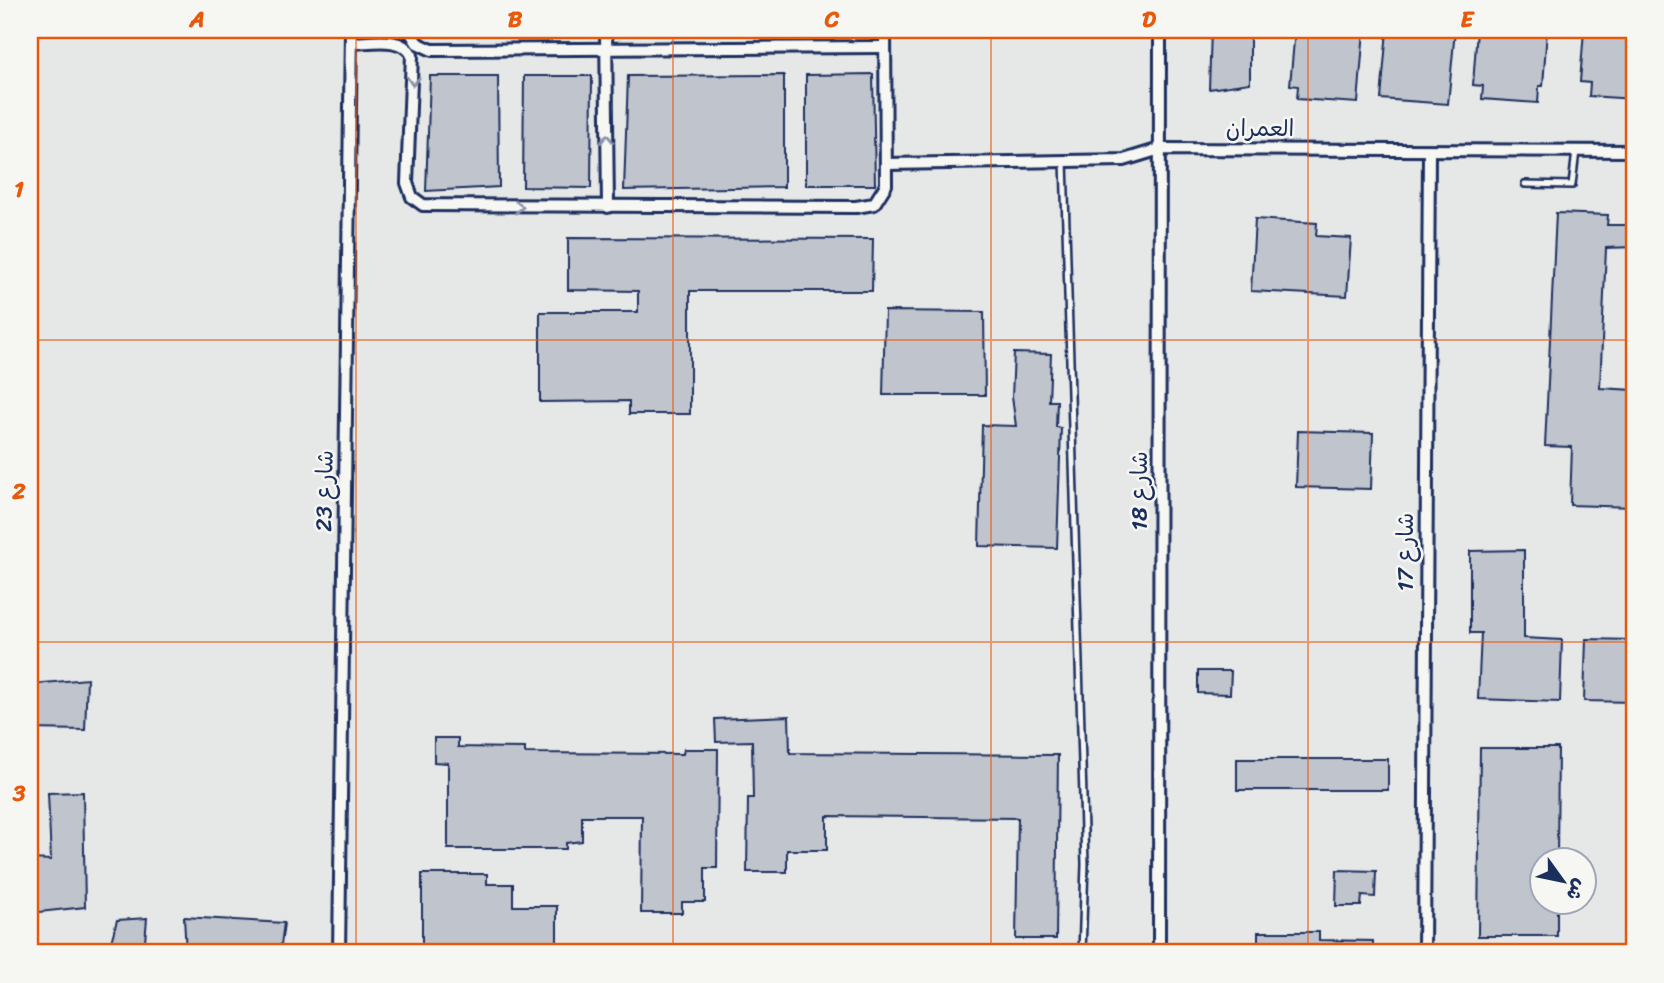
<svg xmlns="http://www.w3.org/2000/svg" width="1664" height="983" font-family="Sriracha,'Playpen Sans Arabic',sans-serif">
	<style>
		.built { fill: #e6e7e7; fill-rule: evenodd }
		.building { fill: #c0c4cd; stroke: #1b2f5e; stroke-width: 2 }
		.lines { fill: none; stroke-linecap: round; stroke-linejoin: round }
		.service-casing { stroke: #1b2f5e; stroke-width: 10 }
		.minor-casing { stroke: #1b2f5e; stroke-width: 16 }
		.service { stroke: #f6f6f2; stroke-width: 5 }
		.minor { stroke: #f6f6f2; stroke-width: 10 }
		.oneway { stroke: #8892a8 }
		.grid { fill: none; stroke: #e8590c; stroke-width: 2; stroke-opacity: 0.55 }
		.labels { text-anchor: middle; stroke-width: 5; stroke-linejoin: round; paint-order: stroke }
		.street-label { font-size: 23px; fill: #1b2f5e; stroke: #f6f6f2 }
		.neatline { fill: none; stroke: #e8590c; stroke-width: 2.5 }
		.grid-label { font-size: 23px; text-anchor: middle; font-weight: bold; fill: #e8590c }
	</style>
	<rect width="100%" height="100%" fill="#f6f6f2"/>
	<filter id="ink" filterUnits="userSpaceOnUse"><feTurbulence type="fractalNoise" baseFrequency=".0143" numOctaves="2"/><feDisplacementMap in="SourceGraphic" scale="14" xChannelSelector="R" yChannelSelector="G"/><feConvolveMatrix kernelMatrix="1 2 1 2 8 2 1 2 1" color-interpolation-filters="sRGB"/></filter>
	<g filter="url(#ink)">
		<path class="built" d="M 30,30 L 1634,30 L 1634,953 L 30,953 ZM 1542,860 L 1584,860 L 1584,902 L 1542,902 Z"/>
		<g class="building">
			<path d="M 1211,30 L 1250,30 L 1250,83 L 1209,89 Z"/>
			<path d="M 1295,30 L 1364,30 L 1358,103 L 1297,99 L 1298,86 L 1290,85 Z"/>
			<path d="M 1387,30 L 1455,30 L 1448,104 L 1381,99 Z"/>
			<path d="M 1477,30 L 1547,30 L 1543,86 L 1539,86 L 1538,103 L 1482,99 L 1483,86 L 1473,85 Z"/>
			<path d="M 1584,30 L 1634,30 L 1634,99 L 1589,96 L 1590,83 L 1580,82 Z"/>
			<path d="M 873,74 L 875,185 L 806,185 L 806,75 Z"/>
			<path d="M 784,75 L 784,187 L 624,190 L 628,76 Z"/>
			<path d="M 430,76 L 498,76 L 499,187 L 426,191 Z"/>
			<path d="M 524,76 L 592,76 L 591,188 L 523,187 Z"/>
			<path d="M 1556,213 L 1608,215 L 1607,225 L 1634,225 L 1634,247 L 1606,248 L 1600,388 L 1634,390 L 1634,507 L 1570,505 L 1572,447 L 1545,446 Z"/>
			<path d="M 1255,219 L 1317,223 L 1316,236 L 1351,238 L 1347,296 L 1251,291 Z"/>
			<path d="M 568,238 L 873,239 L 872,291 L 690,291 L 690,414 L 629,414 L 629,401 L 540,402 L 540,312 L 638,312 L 638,291 L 568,290 Z"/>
			<path d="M 885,311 L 984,312 L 985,395 L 883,395 Z"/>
			<path d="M 1014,353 L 1051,354 L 1049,401 L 1057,401 L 1056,427 L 1061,428 L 1057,548 L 979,546 L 982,425 L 1016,426 L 1012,397 Z"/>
			<path d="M 1298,431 L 1373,433 L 1371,489 L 1296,487 Z"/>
			<path d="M 1524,550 L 1524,638 L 1562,640 L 1560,702 L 1478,699 L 1481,633 L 1470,633 L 1470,551 Z"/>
			<path d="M 1586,639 L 1634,640 L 1634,702 L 1584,701 Z"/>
			<path d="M 1198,671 L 1231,671 L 1230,694 L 1198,693 Z"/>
			<path d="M 87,679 L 85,730 L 30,729 L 33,684 Z"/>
			<path d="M 789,716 L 790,753 L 1058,755 L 1056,939 L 1016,939 L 1018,818 L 827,816 L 827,850 L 787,850 L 787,872 L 747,872 L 748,798 L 753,798 L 752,741 L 716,742 L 715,719 Z"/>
			<path d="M 434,738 L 458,738 L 458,747 L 525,748 L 525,753 L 683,754 L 684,749 L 718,749 L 717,868 L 705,868 L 705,902 L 682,902 L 682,913 L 641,913 L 642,816 L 582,816 L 582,841 L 566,843 L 566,849 L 448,849 L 448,763 L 434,762 Z"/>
			<path d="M 1480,748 L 1558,748 L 1557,860 L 1542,860 L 1542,902 L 1557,902 L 1557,936 L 1478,936 Z"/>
			<rect x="1237" y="759" width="151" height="31"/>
			<path d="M 83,792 L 85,907 L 30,913 L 30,859 L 51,860 L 48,793 Z"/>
			<path d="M 1337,870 L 1376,871 L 1375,897 L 1362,896 L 1361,906 L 1336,906 Z"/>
			<path d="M 422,874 L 487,874 L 487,884 L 513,884 L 513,906 L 557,906 L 557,953 L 422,953 Z"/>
			<path d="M 184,917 L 284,923 L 280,953 L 186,953 Z"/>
			<path d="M 147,918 L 144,953 L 108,953 L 117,920 Z"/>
			<path d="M 1258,932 L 1319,932 L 1319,940 L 1373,941 L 1373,953 L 1258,953 Z"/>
		</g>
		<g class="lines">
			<g class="service-casing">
				<g id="service">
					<path d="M 1064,160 L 1085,864 L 1082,953"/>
					<path d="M 1525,184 L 1572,185 L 1576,151"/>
				</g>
			</g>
			<g class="minor-casing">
				<g id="minor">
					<path d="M 409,30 L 417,43 L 432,50 L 885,47"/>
					<path d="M 606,30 L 608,207"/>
					<path d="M 351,43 C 371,43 401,35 412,55 L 407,183 L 412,197 L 423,205 L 856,207 L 874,204 L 886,185 L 885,30"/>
					<path d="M 886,164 L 1124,160 L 1160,149 L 1634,151"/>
					<path d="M 339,953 L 351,30"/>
					<path d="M 1159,953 L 1160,30"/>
					<path d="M 1424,953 L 1429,151"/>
				</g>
			</g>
			<use href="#service" class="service"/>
			<use href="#minor" class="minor"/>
		</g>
		<defs><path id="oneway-chevron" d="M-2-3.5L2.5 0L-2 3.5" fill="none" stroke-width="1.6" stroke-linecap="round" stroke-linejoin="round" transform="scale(1.75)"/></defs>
		<g class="oneway">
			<use href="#oneway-chevron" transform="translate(413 81) rotate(93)"/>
			<use href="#oneway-chevron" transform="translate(607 139) rotate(-91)"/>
			<use href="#oneway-chevron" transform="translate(519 207)"/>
		</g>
	</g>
	<path class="grid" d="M 356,30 L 356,953M 673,30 L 673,953M 991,30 L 991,953M 1308,30 L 1308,953M 30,340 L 1634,340M 30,642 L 1634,642"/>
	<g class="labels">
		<g class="street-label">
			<text x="1260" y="136">العمران</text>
			<text transform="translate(324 491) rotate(-89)" y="8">شارع 23</text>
			<text transform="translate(1139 491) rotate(-90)" y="8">شارع 18</text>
			<text transform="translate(1405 552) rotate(-90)" y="8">شارع 17</text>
		</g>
	</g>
	<rect width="1664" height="983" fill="none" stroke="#f6f6f2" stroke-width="77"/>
	<g transform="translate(1563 881) rotate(123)"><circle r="33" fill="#f6f6f2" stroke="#9ea6b7" stroke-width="2"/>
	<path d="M0-5L12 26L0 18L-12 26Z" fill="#1b2f5e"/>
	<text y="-10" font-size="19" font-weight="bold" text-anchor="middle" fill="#1b2f5e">ش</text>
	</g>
	<rect x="38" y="38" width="1588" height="906" class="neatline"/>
	<g class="grid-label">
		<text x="197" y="27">A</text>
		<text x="515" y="27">B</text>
		<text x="832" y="27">C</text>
		<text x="1149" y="27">D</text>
		<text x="1467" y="27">E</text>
		<text x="19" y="197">1</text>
		<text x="19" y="499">2</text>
		<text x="19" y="801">3</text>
	</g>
</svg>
